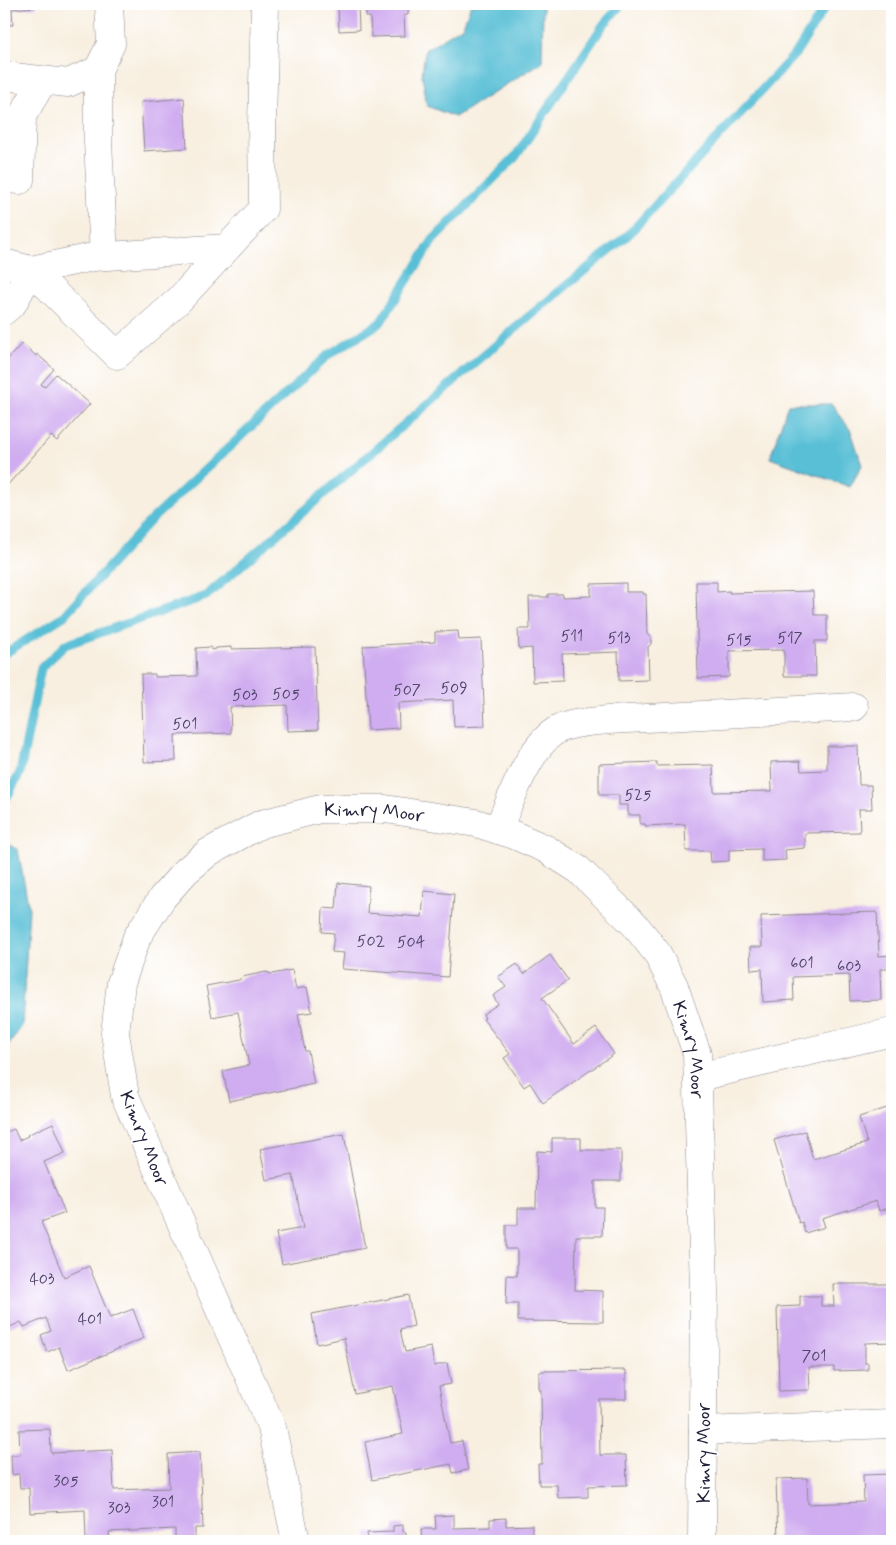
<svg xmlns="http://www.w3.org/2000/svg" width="896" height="1545" font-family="Mynerve,sans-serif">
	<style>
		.water { fill: #58bfd6; stroke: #3d7088 }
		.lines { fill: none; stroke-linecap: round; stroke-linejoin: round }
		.stream { stroke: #58bfd6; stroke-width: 9 }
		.building { fill: #d0adf0 }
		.minor-casing { stroke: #8d888e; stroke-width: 29 }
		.minor { stroke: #fff; stroke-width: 28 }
		.labels { text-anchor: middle; stroke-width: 4; stroke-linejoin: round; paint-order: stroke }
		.number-label { font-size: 16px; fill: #4e4568 }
		.street-label { font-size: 19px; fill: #22223b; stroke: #fff }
	</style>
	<rect width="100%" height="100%" fill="#fff"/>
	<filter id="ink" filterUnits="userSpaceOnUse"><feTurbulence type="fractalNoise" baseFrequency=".02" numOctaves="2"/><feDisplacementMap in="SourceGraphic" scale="10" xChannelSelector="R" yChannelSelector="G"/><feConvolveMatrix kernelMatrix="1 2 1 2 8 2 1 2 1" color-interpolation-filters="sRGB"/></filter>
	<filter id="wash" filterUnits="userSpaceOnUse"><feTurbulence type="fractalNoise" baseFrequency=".0096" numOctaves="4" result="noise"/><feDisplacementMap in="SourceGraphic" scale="20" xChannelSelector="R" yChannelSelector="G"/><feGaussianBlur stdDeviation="1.12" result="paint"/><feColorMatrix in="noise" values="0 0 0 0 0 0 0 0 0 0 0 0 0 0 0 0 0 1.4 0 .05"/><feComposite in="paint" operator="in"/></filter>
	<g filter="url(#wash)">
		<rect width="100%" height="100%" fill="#f8efe0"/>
		<g class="water">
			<path d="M 471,4 L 543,4 L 542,62 L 455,117 L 427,106 L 422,75 L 425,50 L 463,26 Z"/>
			<path d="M 788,404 L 832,404 L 851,431 L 862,465 L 850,487 L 770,458 Z"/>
			<path d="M 4,842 L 18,850 L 29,909 L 22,1026 L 4,1052 Z"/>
		</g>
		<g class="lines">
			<g class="stream">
				<path d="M 4,654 L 64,616 L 151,520 L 328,355 L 380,323 L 433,240 L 516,156 L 604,24 L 622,4"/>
				<path d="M 4,802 L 20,773 L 41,668 L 65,645 L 206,596 L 527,318 L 628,235 L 796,53 L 827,4"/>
			</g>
		</g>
		<g id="blocks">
			<g class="building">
				<path d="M 4,4 L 36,4 L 36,7 L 12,9 L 13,25 L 7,25 L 8,46 L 4,46 Z"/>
				<path d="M 338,4 L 358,4 L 359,30 L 339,31 Z"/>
				<path d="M 366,4 L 408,4 L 408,15 L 404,15 L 405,36 L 371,37 L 370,17 L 366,17 Z"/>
				<path d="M 184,98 L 187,148 L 144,151 L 141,102 Z"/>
				<path d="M 22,343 L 36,356 L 37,354 L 54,369 L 41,384 L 44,387 L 56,374 L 90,404 L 57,441 L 51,436 L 4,489 L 4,360 L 5,358 L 7,360 Z"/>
				<path d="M 696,582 L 717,582 L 717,592 L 730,591 L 729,593 L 813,591 L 814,615 L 827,615 L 827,641 L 815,641 L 816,676 L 784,676 L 784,650 L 729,651 L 729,677 L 698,678 Z"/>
				<path d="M 626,583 L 626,592 L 643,592 L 643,594 L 646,594 L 647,634 L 651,638 L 651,644 L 648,647 L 649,680 L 619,681 L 618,652 L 562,654 L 563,681 L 533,682 L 532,648 L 519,649 L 518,629 L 530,629 L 529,597 L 548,597 L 548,594 L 563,594 L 563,597 L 591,596 L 591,584 Z"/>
				<path d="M 458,631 L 459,640 L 481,639 L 485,726 L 454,727 L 453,700 L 398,703 L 399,728 L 368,730 L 363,646 L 435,642 L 435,632 Z"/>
				<path d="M 211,647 L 211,650 L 216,649 L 216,648 L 231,647 L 231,649 L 315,647 L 318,730 L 288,731 L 287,705 L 230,707 L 231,733 L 175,735 L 176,761 L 144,762 L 141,674 L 155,674 L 155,677 L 197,676 L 196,648 Z"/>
				<path d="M 827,746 L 858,746 L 859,785 L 871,785 L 872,809 L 859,809 L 860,832 L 805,833 L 805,848 L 785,850 L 786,860 L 762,861 L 762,849 L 729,850 L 729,861 L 711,862 L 710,851 L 686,851 L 685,824 L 645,826 L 645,824 L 640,824 L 640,815 L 628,815 L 628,805 L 619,805 L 619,795 L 599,795 L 599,764 L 657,762 L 657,766 L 713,765 L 714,792 L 772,791 L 771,762 L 800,761 L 801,771 L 827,770 Z"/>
				<path d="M 338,883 L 369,886 L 367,913 L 422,917 L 424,891 L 454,894 L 448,977 L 342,969 L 344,953 L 332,952 L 334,933 L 322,932 L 323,908 L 336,909 Z"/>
				<path d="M 877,912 L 879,956 L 891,955 L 892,969 L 880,969 L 881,1000 L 850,1001 L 849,975 L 793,977 L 794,1000 L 763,1002 L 762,969 L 751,970 L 750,947 L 762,947 L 761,916 Z"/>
				<path d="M 550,955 L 568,980 L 542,998 L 574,1044 L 596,1028 L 614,1054 L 543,1103 L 530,1083 L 524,1087 L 504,1058 L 510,1054 L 483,1019 L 485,1018 L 483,1014 L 498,1004 L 493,996 L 506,987 L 498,977 L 517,964 L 524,974 Z"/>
				<path d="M 292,970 L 296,989 L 307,987 L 312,1012 L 298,1014 L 305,1051 L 308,1051 L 314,1084 L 229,1101 L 223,1071 L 249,1065 L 238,1012 L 212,1017 L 206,986 L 239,980 L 242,977 L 266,972 L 272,974 Z"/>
				<path d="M 887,1108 L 891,1118 L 892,1118 L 892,1207 L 879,1211 L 876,1201 L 822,1218 L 825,1227 L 805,1233 L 802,1222 L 799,1223 L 774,1140 L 805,1131 L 813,1159 L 867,1143 L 859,1117 Z"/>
				<path d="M 53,1123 L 65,1153 L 44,1162 L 65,1213 L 41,1222 L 64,1277 L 89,1266 L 110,1318 L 133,1309 L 144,1338 L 68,1370 L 59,1347 L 47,1352 L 41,1335 L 51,1331 L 46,1318 L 24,1327 L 21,1322 L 10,1327 L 4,1312 L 4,1295 L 9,1293 L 4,1281 L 4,1133 L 14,1129 L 19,1140 L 28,1136 L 27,1135 Z"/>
				<path d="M 344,1134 L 365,1248 L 282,1264 L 276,1233 L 303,1228 L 293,1175 L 266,1180 L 260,1149 Z"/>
				<path d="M 552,1138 L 581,1138 L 581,1150 L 621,1150 L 621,1181 L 595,1181 L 595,1207 L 603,1207 L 602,1236 L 576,1236 L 575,1290 L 603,1291 L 603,1322 L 518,1321 L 518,1304 L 506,1304 L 507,1275 L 517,1276 L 517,1249 L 506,1249 L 506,1225 L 518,1225 L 518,1208 L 536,1208 L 537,1151 L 552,1152 Z"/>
				<path d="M 833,1284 L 892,1284 L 892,1342 L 865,1343 L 865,1363 L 868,1363 L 868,1370 L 834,1371 L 834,1367 L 809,1367 L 810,1390 L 779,1391 L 777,1307 L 800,1306 L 800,1296 L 821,1296 L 821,1306 L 834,1306 Z"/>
				<path d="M 408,1295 L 414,1326 L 400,1329 L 405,1352 L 431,1347 L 434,1366 L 447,1363 L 451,1384 L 439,1386 L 450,1443 L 462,1441 L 468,1470 L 453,1473 L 451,1464 L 372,1480 L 365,1442 L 403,1434 L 393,1386 L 355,1394 L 344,1338 L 317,1344 L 312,1314 Z"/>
				<path d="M 626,1370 L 626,1399 L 599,1399 L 600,1455 L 626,1455 L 627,1485 L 588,1486 L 588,1497 L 558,1498 L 557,1485 L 539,1485 L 538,1464 L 542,1464 L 541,1390 L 539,1390 L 539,1373 L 542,1371 Z"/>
				<path d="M 50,1429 L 51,1453 L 112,1450 L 114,1490 L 169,1488 L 168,1454 L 200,1452 L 203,1528 L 195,1528 L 195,1540 L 175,1541 L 175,1529 L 109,1532 L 110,1541 L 86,1541 L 85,1510 L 30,1513 L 29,1488 L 20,1488 L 19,1474 L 12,1475 L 11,1455 L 20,1455 L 19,1430 Z"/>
				<path d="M 892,1474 L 892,1541 L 778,1541 L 776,1479 L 807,1478 L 808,1504 L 864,1502 L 863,1475 Z"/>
				<path d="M 454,1515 L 454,1528 L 490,1527 L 490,1519 L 506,1518 L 506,1526 L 532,1525 L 532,1541 L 422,1541 L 421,1529 L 436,1529 L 435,1516 Z"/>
				<path d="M 403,1525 L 403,1532 L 406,1532 L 406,1541 L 368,1541 L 367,1533 L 393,1532 L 393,1526 Z"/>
			</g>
		</g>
	</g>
	<g filter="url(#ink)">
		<use href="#blocks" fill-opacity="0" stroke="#8d888e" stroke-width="1"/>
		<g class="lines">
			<g class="minor-casing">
				<g id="minor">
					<path d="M 98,69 L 98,142 L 104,256"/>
					<path d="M 4,76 L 68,83 L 98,70 L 111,44 L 109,4"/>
					<path d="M 4,179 L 20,180 L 22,116 L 43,81"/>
					<path d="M 4,263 L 31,270 L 117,355 L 179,300 L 263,209 L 262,124 L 265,4"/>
					<path d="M 4,311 L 13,303 L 31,270 L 93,257 L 227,248"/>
					<path d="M 498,830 C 510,801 530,743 559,729 C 574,722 591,722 608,720 L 854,707"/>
					<path d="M 698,1077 L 892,1032"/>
					<path d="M 703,1431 L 892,1424"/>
					<path id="s1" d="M 296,1541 L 272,1428 L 125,1096 L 115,1033 L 121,983 L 137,937 L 162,898 L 186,871 L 209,852 L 261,824 L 320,809 L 385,809 L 476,823 L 514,835 L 546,849 L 579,870 L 635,925 L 657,953 L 674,986 L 697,1054 L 704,1289 L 702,1541"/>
				</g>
			</g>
			<use href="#minor" class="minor"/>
		</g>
	</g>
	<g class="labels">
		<g class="number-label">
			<text x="572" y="641">511</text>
			<text x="619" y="643">513</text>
			<text x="790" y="643">517</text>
			<text x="739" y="645">515</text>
			<text x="454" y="693">509</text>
			<text x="407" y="695">507</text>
			<text x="286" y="699">505</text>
			<text x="245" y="700">503</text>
			<text x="185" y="729">501</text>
			<text x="638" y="800">525</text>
			<text x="371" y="946">502</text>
			<text x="411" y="947">504</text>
			<text x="802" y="968">601</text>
			<text x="849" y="971">603</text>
			<text x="42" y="1284">403</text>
			<text x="90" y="1324">401</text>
			<text x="814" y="1361">701</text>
			<text x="66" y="1486">305</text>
			<text x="163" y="1507">301</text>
			<text x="119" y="1513">303</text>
		</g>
		<g class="street-label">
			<text dy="7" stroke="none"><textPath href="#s1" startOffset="928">Kimry Moor</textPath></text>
			<text dy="7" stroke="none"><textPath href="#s1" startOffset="1362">Kimry Moor</textPath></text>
			<text transform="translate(145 1138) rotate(68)" y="7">Kimry Moor</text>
			<text transform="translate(703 1453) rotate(-90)" y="7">Kimry Moor</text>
		</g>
	</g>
	<rect width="896" height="1545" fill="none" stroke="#fff" stroke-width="20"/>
</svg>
